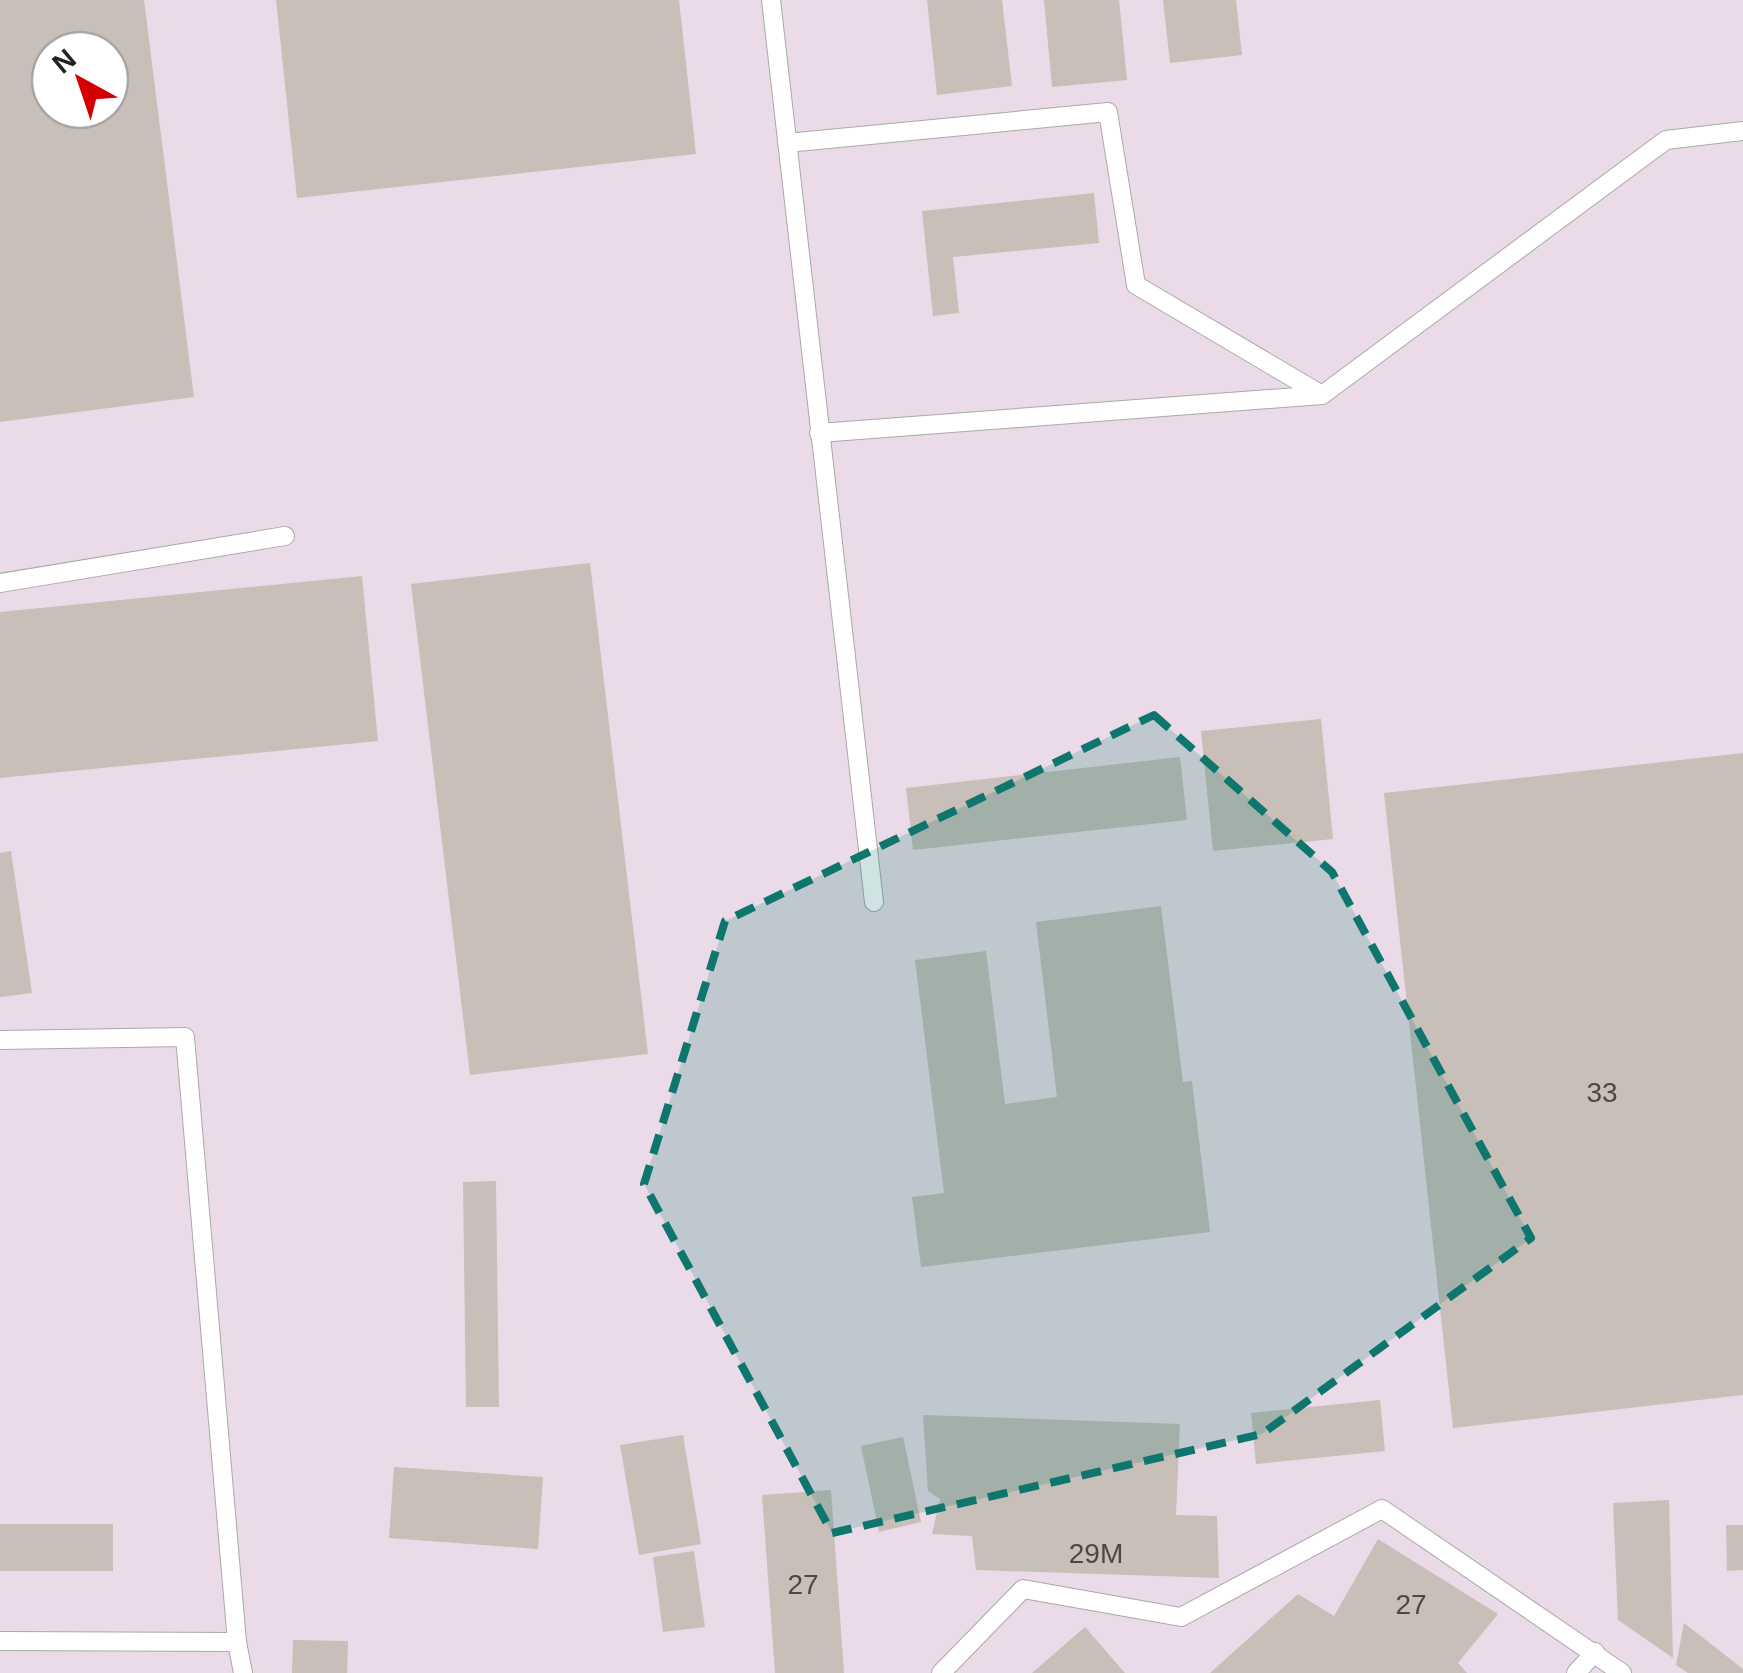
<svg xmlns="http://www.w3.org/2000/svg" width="1743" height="1673" font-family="Arial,sans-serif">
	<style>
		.industrial { fill: #ebdbe8; fill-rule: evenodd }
		.building { fill: #c7bfb8; fill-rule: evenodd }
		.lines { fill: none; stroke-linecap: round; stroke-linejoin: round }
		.lane-casing { stroke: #a9a9a9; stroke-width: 20 }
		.lane { stroke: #fff; stroke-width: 18 }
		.marked { fill: #0f766e; fill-opacity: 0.2; stroke: #0f766e; stroke-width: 8; stroke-dasharray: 20 12; stroke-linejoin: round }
		.labels { text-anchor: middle; stroke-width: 8; stroke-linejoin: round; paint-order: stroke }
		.number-label { font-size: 28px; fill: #4b4948 }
	</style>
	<rect width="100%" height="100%" fill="#f2efe9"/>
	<path class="industrial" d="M 0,0 L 1743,0 L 1743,1673 L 0,1673 ZM 50,50 L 110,50 L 110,110 L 50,110 Z"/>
	<g class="building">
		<path d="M 0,0 L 144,0 L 194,397 L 0,422 ZM 50,50 L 110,50 L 110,110 L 50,110 Z"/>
		<path d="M 276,0 L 679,0 L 696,154 L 297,198 Z"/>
		<path d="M 927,0 L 1002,0 L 1012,86 L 937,95 Z"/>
		<path d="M 1044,0 L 1119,0 L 1127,80 L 1052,87 Z"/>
		<path d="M 1163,0 L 1236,0 L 1242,55 L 1170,63 Z"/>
		<path d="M 1094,193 L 1099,243 L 953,257 L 959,313 L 933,316 L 922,211 Z"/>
		<path d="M 590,563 L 648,1054 L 470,1075 L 411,584 Z"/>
		<path d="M 362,576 L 378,741 L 0,778 L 0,612 Z"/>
		<path d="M 1321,719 L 1333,839 L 1213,851 L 1201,731 Z"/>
		<path d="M 1743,753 L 1743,1395 L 1453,1428 L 1384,793 Z"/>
		<path d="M 1180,757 L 1187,820 L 913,850 L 906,788 Z"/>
		<path d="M 11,851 L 32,993 L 0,997 L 0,853 Z"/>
		<path d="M 1161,906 L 1183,1082 L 1192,1081 L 1210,1232 L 921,1267 L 912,1197 L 944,1193 L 915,960 L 986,951 L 1005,1104 L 1057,1097 L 1036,922 Z"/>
		<path d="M 496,1181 L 499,1407 L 466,1407 L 463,1182 Z"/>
		<path d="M 1380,1400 L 1385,1451 L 1256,1464 L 1251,1413 Z"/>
		<path d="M 923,1415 L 1180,1424 L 1176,1515 L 1217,1516 L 1219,1578 L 976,1570 L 972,1536 L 932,1534 L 940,1499 L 928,1491 Z"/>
		<path d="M 683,1435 L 701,1544 L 639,1555 L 620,1445 Z"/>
		<path d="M 903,1437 L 921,1522 L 879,1532 L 861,1446 Z"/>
		<path d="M 394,1467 L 543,1477 L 538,1549 L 389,1538 Z"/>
		<path d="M 831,1490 L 844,1673 L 775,1673 L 762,1495 Z"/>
		<path d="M 1669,1500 L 1673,1658 L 1618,1620 L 1613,1503 Z"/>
		<rect x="0" y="1524" width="113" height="47"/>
		<path d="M 1726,1525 L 1743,1525 L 1743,1570 L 1727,1571 Z"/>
		<path d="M 1378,1539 L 1498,1614 L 1458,1663 L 1467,1673 L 1210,1673 L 1298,1594 L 1334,1616 Z"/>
		<path d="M 694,1551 L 705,1627 L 663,1632 L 653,1557 Z"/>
		<path d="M 1684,1623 L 1743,1669 L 1743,1673 L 1688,1673 L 1676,1665 Z"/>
		<path d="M 1085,1627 L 1125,1673 L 1032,1673 Z"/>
		<path d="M 293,1640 L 348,1641 L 347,1673 L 292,1673 Z"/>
	</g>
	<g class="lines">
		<g class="lane-casing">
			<g id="lane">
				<path d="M 771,0 L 874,902"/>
				<path d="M 787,143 L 1108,112 L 1136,285 L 1322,395"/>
				<path d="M 819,433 L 1322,395 L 1666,140 L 1743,131"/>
				<path d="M 0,583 L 285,536"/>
				<path d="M 0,1040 L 185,1037 L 237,1642 L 243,1673"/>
				<path d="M 0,1641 L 237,1642"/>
				<path d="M 941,1673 L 1023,1589 L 1181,1617 L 1382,1509 L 1622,1673"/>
				<path d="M 1576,1673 L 1595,1652"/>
			</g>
		</g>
		<use href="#lane" class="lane"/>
	</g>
	<path class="marked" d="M 1154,715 L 1332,872 L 1531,1238 L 1262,1434 L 832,1533 L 644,1184 L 725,921 Z"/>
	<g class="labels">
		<g class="number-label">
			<text x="1602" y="1102">33</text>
			<text x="1096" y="1563">29М</text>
			<text x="803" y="1594">27</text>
			<text x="1411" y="1614">27</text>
		</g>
	</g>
	<g transform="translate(80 80) rotate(320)"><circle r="48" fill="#ffffff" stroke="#a7a7a7" stroke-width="2.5"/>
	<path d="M0-8L18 38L0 25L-18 38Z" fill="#d40000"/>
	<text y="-15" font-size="28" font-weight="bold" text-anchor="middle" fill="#222222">N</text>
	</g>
</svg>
